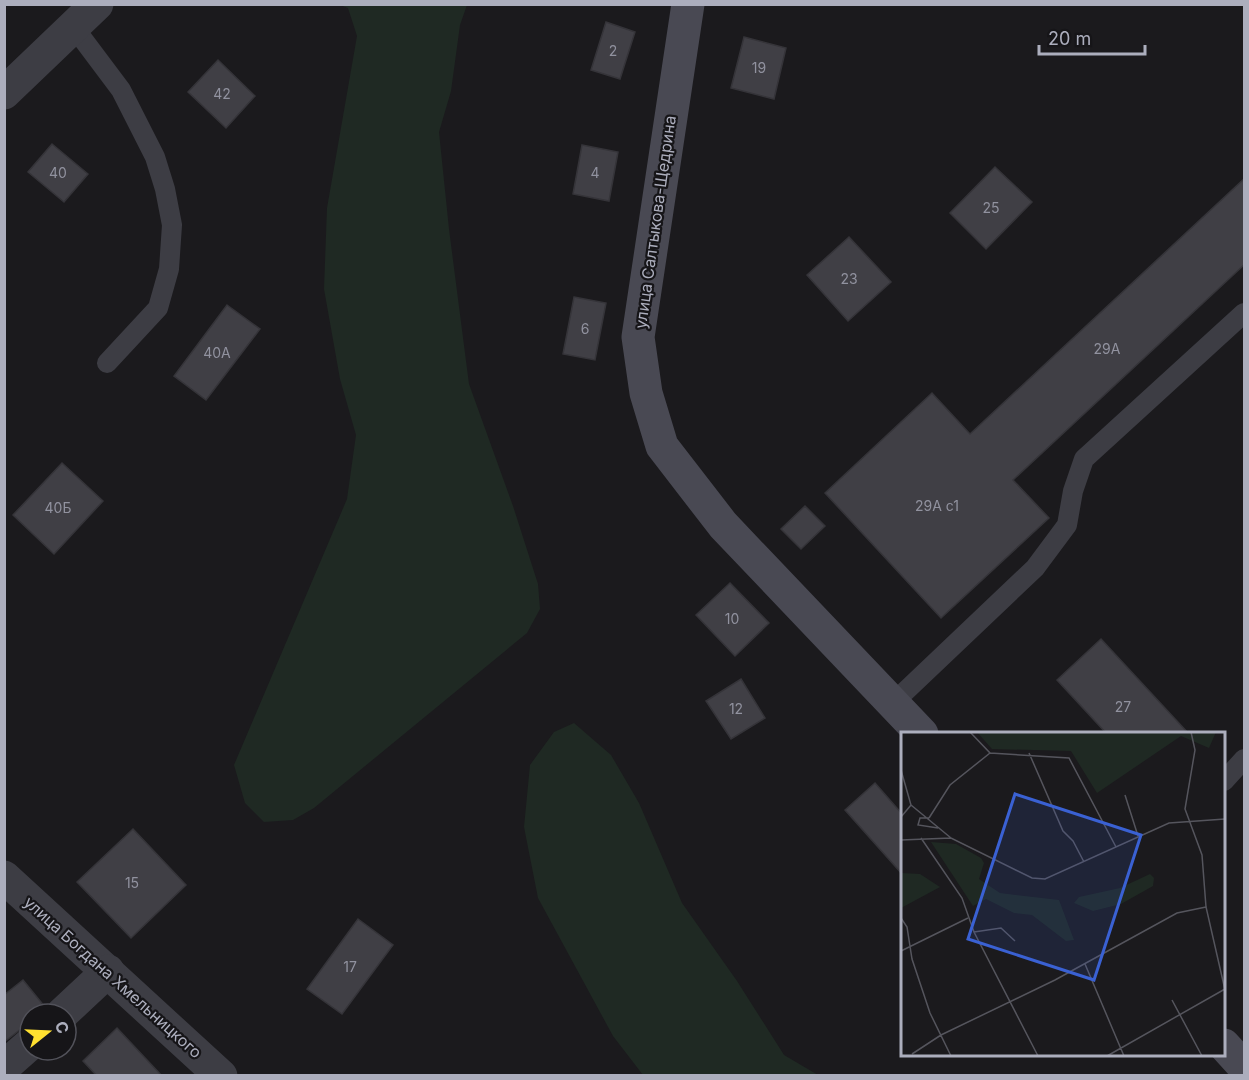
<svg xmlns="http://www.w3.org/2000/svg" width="1249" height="1080" font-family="Inter,sans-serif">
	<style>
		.green { fill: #1f2923 }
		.building { fill: #403f45; stroke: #353439; stroke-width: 1.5 }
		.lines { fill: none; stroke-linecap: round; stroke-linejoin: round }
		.lane { stroke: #3d3d44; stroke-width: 20 }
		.street { stroke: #3d3d44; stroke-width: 33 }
		.secondary { stroke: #494953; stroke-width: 33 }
		.labels { text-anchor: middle; stroke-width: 4.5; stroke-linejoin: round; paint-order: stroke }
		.number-label { font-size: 14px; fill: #91929f }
		.street-label { font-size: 16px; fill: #acaebd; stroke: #161518 }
		.inset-road { fill: none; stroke: #55555d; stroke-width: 1.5 }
		.view { fill: #3a61d3; fill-opacity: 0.15; stroke: #3a61d3; stroke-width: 3 }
		.inset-edge { fill: none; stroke: #acaebd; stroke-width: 3 }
	</style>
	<rect width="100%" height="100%" fill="#1b1a1d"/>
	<g class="green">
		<path d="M 340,5 L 467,5 L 460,25 L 451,91 L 439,132 L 449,229 L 469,384 L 513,506 L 538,584 L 540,609 L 527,633 L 314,808 L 293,820 L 264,822 L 245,803 L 234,765 L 347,499 L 356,435 L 340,379 L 324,289 L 327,208 L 357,36 L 348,8 Z"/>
		<path d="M 574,723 L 611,755 L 639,803 L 682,903 L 737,981 L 784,1055 L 818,1075 L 643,1075 L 613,1036 L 538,898 L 524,827 L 530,765 L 554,732 Z"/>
	</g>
	<g class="building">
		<path d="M 606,22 L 635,32 L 620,79 L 591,70 Z"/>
		<path d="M 744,37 L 786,48 L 774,99 L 731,88 Z"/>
		<path d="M 218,60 L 255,96 L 226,128 L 188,92 Z"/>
		<path d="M 52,144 L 88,174 L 64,202 L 28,172 Z"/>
		<path d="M 582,145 L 618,152 L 609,201 L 573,194 Z"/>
		<path d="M 995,167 L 1032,202 L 986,249 L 950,213 Z"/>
		<path d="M 1245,178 L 1245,264 L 1013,480 L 1049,518 L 941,618 L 825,493 L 932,393 L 970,434 Z"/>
		<path d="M 849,237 L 891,282 L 848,321 L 807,275 Z"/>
		<path d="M 574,297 L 606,303 L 595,360 L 563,354 Z"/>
		<path d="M 227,305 L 260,329 L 206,400 L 174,376 Z"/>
		<path d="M 62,463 L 103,501 L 54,554 L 13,515 Z"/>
		<path d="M 805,506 L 825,526 L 801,549 L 781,529 Z"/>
		<path d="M 730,583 L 769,623 L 735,656 L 696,615 Z"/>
		<path d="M 1101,639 L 1189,734 L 1107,734 L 1057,680 Z"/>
		<path d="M 741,679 L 765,718 L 731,739 L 706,701 Z"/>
		<path d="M 875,783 L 903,815 L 903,875 L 845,810 Z"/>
		<path d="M 133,829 L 186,885 L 131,938 L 77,882 Z"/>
		<path d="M 358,919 L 393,945 L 342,1014 L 307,989 Z"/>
		<path d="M 23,980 L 45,1007 L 40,1014 L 30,1014 L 30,1022 L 4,1042 L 4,995 Z"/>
		<path d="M 117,1028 L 162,1076 L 97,1076 L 83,1061 Z"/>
	</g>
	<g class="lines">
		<g class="lane">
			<path d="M 73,26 L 121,90 L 155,157 L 165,189 L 172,225 L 169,269 L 158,308 L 107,363"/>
			<path d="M 894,702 L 1035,568 L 1067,525 L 1073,491 L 1084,459 L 1244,313"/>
			<path d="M 1224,781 L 1244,759"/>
		</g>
		<g class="street">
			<path d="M 4,93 L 97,4"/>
			<path d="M 4,877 L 221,1076"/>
			<path d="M 62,1014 L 108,971"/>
			<path d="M 4,1067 L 30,1044"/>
		</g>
		<g class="secondary">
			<path d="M 688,4 L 638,337 L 646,393 L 662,446 L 723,525 L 922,734"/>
			<path d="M 1224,1045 L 1244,1067"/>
		</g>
	</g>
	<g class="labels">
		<g class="number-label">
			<text x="613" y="56">2</text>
			<text x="759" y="73">19</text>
			<text x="222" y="99">42</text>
			<text x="58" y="178">40</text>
			<text x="595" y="178">4</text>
			<text x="991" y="213">25</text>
			<text x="849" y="284">23</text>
			<text x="585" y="334">6</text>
			<text x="1107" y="354">29А</text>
			<text x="217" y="358">40А</text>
			<text x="937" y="511">29А с1</text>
			<text x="58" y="513">40Б</text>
			<text x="732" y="624">10</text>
			<text x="1123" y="712">27</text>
			<text x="736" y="714">12</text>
			<text x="132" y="888">15</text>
			<text x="350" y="972">17</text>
		</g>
		<g class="street-label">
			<text transform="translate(655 222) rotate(-82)" y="6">улица Салтыкова-Щедрина</text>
			<text transform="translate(113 977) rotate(42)" y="6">улица Богдана Хмельницкого</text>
		</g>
	</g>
	<g transform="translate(901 732)">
		<rect width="324" height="324" fill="#1b1a1d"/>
		<path d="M 76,0 L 315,0 L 308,16 L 280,4 L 196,61 L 170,19 L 91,17 ZM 30,110 L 55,112 L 80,126 L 83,131 L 78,147 L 99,161 L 158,168 L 173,208 L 165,209 L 131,183 L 113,181 L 85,167 L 72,174 ZM 0,141 L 19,142 L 39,155 L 0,176 ZM 249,142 L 253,146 L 252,154 L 220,172 L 192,179 L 173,171 L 178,165 L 219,156 Z" fill="#1f2923"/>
		<path class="inset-road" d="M 290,0 L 294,18 L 284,77 L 301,123 L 305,175 L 324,258M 89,21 L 168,26 L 215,115M 128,21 L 162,99 L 172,109 L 183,130M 0,38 L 10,73 L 0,85M 224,63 L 237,104M 10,73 L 50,106M 28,86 L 49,53 L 89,21 L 69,0M 28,86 L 19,86 L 17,93 L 37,96M 20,106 L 61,166 L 73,200 L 137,324M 0,108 L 50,106 L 131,146 L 144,147 L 268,91 L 324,87M 0,186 L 6,195 L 11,227 L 29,281 L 50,324M 73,200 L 100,196 L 114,209M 0,219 L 67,186M 184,232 L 223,324M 271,268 L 301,324M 11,322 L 40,303 L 154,248 L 276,181 L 305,175M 206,324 L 324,257"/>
		<path class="view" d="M 114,62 L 240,103 L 193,248 L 67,207 Z"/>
		<rect width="324" height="324" class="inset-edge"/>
	</g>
	<rect width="1249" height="1080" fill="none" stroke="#acaebd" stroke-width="12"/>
	<g transform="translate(48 1032) rotate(72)"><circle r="28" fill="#161518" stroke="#52525a" stroke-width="1.5"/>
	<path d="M0-4.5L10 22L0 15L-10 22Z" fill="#ffe030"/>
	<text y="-9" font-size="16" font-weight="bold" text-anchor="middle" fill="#acaebd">С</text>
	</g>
	<path d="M1039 45v9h106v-9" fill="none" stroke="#acaebd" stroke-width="3"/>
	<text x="1048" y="45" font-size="18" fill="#acaebd" stroke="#161518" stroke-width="4.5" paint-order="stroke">20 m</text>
</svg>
